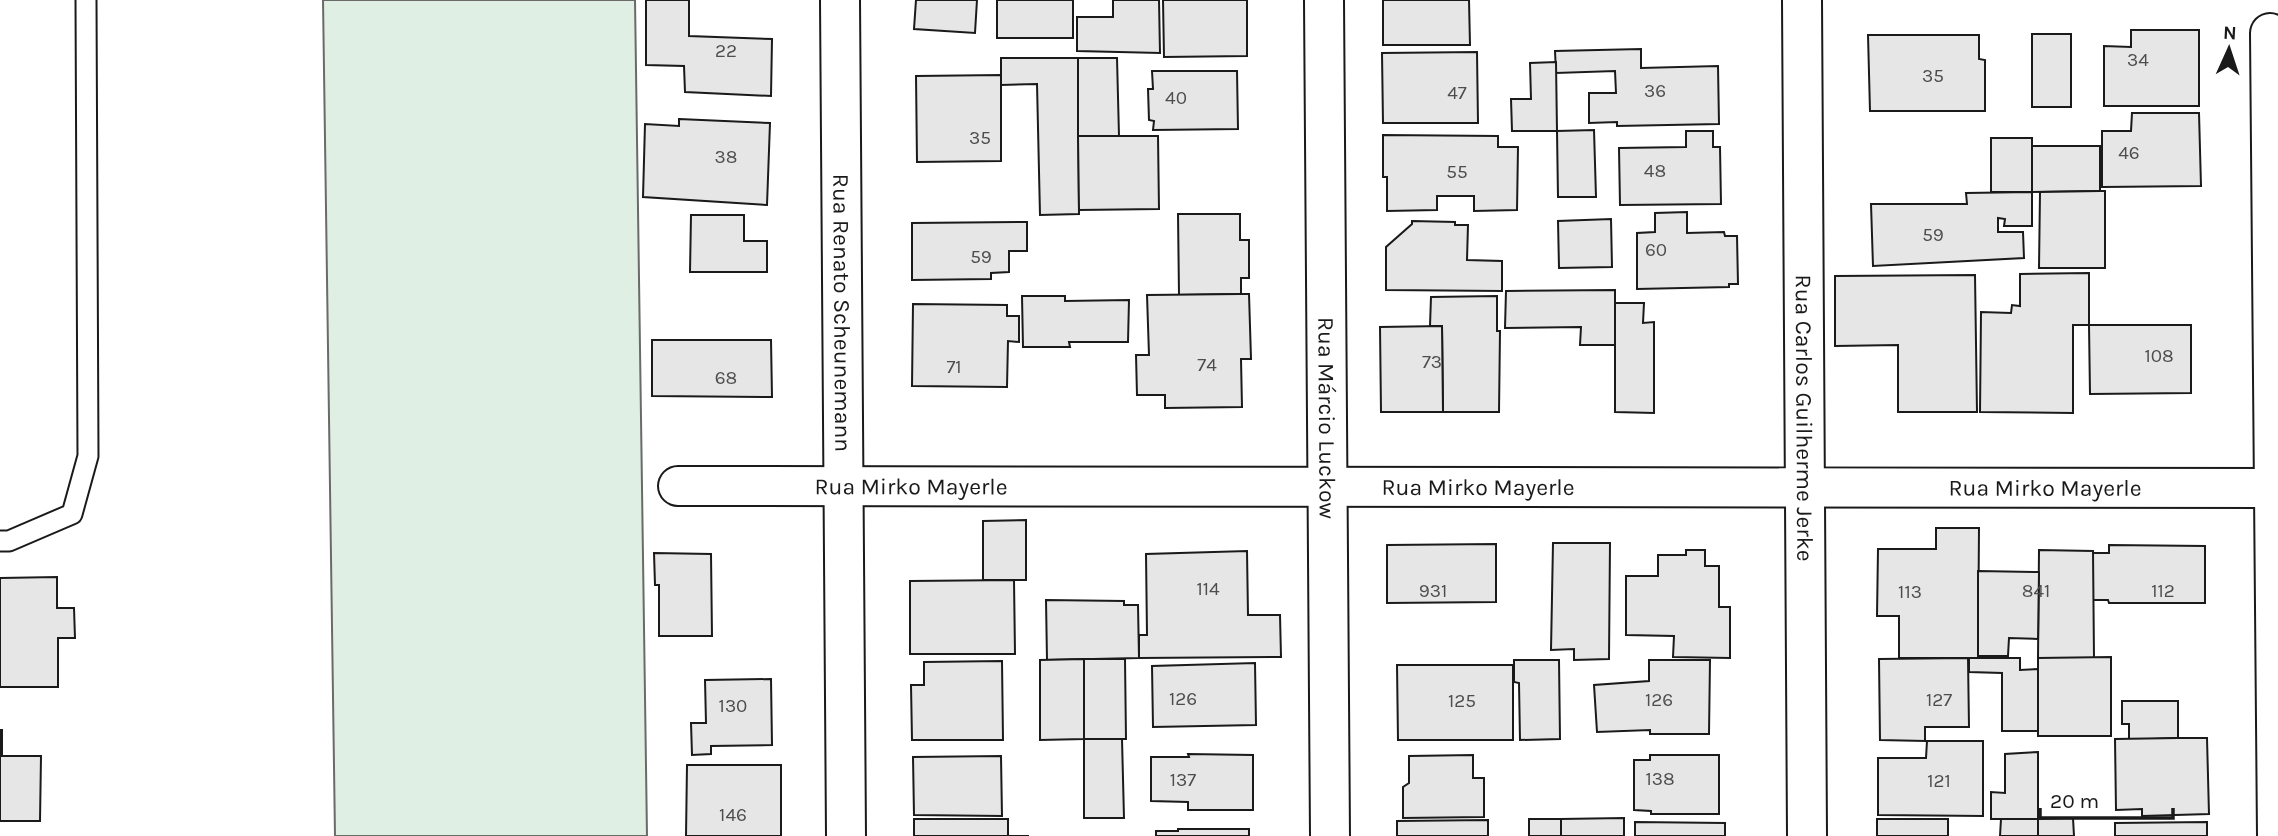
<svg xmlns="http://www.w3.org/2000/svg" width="2278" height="836" font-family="Karla,sans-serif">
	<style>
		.green { fill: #e0efe3; stroke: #6a6a6a; stroke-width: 2 }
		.building { fill: #e6e6e6; stroke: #1a1a1a; stroke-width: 2 }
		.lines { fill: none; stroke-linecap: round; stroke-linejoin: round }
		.service-casing { stroke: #1a1a1a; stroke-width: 23 }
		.minor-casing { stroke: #1a1a1a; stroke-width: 42 }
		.tertiary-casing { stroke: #1a1a1a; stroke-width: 42 }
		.service { stroke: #fff; stroke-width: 19 }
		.minor { stroke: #fff; stroke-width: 38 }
		.tertiary { stroke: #fff; stroke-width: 38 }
		.labels { text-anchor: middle; stroke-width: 5; stroke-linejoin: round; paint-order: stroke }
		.number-label { font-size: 19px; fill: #4d4d4d }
		.street-label { font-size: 23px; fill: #1a1a1a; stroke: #fff }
	</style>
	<rect width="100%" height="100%" fill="#fff"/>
	<path class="green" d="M 323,0 L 635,0 L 647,836 L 335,836 Z"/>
	<g class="building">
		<path d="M 646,0 L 689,0 L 689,36 L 772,39 L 771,96 L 685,92 L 684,66 L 646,65 Z"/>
		<path d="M 916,0 L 977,0 L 975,33 L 914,29 Z"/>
		<rect x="997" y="0" width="76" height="38"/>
		<path d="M 1113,0 L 1159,0 L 1160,53 L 1077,51 L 1077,17 L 1113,17 Z"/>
		<path d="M 1163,0 L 1247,0 L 1247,56 L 1164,57 Z"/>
		<path d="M 1383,0 L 1469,0 L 1470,45 L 1383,45 Z"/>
		<path d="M 2131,30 L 2199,30 L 2199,106 L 2104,106 L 2104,46 L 2131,47 Z"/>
		<rect x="2032" y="34" width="39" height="73"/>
		<path d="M 1868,35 L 1979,35 L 1979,59 L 1985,60 L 1985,111 L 1870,111 Z"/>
		<path d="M 1641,49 L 1641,68 L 1718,66 L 1719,124 L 1617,126 L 1617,122 L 1589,123 L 1589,93 L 1616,93 L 1615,71 L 1556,73 L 1555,51 Z"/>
		<path d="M 1477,52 L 1478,123 L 1383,123 L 1382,53 Z"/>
		<path d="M 1001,58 L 1078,58 L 1079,214 L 1040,215 L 1037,84 L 1001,85 Z"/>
		<path d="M 1078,58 L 1117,58 L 1119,136 L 1078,136 Z"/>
		<path d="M 1556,62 L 1557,131 L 1512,131 L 1511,99 L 1531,99 L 1530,63 Z"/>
		<path d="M 1152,71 L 1237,71 L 1238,129 L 1153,130 L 1154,121 L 1149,120 L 1148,89 L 1153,89 Z"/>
		<path d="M 1001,75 L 1001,161 L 917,162 L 916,76 Z"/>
		<path d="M 2132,113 L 2199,113 L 2201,186 L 2102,187 L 2102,131 L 2131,131 Z"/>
		<path d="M 679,119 L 770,123 L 767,205 L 643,197 L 645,124 L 679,126 Z"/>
		<path d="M 1594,130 L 1596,197 L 1558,197 L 1557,131 Z"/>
		<path d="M 1686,131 L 1713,131 L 1713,147 L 1720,147 L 1721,204 L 1620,205 L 1619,148 L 1686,147 Z"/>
		<path d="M 1383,135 L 1498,136 L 1498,147 L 1518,147 L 1517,210 L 1474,211 L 1474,196 L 1437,196 L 1437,210 L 1387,211 L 1387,177 L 1383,177 Z"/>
		<path d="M 1078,136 L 1158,136 L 1159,209 L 1079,210 Z"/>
		<rect x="1991" y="138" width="41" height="54"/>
		<path d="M 2032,146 L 2100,146 L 2100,191 L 2032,192 Z"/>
		<path d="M 2100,191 L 2105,191 L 2105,268 L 2039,268 L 2040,192 Z"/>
		<path d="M 2032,192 L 2032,226 L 2004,226 L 2005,219 L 1998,218 L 1998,232 L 2023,232 L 2024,258 L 1873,266 L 1871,204 L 1967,204 L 1966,193 Z"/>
		<path d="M 1687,212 L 1687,233 L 1724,232 L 1725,236 L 1737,236 L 1738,284 L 1729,284 L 1729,287 L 1637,289 L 1637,233 L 1655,232 L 1655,213 Z"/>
		<path d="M 1178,214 L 1240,214 L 1240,240 L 1249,240 L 1249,278 L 1241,278 L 1241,294 L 1179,295 Z"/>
		<path d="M 691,215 L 744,215 L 744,241 L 767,241 L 767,272 L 690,272 Z"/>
		<path d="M 1611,219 L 1612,267 L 1559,268 L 1558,221 Z"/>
		<path d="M 1412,221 L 1455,222 L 1455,225 L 1468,225 L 1467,260 L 1502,261 L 1502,291 L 1386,290 L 1386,247 L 1412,224 Z"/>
		<path d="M 1027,222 L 1027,251 L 1009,251 L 1009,272 L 991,273 L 991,279 L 912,280 L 912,223 Z"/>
		<path d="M 2089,273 L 2089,325 L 2073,325 L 2073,413 L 1980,412 L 1981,312 L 2011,313 L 2012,305 L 2020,306 L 2020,274 Z"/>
		<path d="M 1975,275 L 1977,412 L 1898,412 L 1898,345 L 1835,346 L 1835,276 Z"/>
		<path d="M 1615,290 L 1615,345 L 1580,345 L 1581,327 L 1505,328 L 1506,291 Z"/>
		<path d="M 1241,294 L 1249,294 L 1251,359 L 1241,359 L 1242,407 L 1165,408 L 1165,395 L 1137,395 L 1136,355 L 1149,355 L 1147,295 Z"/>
		<path d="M 1022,296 L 1065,296 L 1065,301 L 1129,300 L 1128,342 L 1069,342 L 1070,347 L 1023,347 Z"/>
		<path d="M 1497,296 L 1497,331 L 1500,331 L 1499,412 L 1443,412 L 1442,326 L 1430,326 L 1431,297 Z"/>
		<path d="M 1615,303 L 1644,303 L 1643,323 L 1654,322 L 1654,413 L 1615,412 Z"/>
		<path d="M 913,304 L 1007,305 L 1007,316 L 1019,316 L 1019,342 L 1008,341 L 1007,387 L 912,386 Z"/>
		<path d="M 2089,325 L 2191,325 L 2191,393 L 2090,394 Z"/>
		<path d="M 1442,326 L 1443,412 L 1381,412 L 1380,327 Z"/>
		<path d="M 652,340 L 771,340 L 772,397 L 652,396 Z"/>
		<path d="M 1026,520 L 1026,580 L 983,580 L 983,521 Z"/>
		<path d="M 1936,528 L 1979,528 L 1978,658 L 1899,658 L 1899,616 L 1877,616 L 1878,549 L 1936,549 Z"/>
		<path d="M 1553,543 L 1610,543 L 1609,659 L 1574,660 L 1574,649 L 1551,650 Z"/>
		<path d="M 1496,544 L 1496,602 L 1387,603 L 1387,545 Z"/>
		<path d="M 2109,545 L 2205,546 L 2205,603 L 2109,603 L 2108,600 L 2093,600 L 2093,553 L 2109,553 Z"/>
		<path d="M 1686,550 L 1705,550 L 1705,566 L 1719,566 L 1719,607 L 1730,607 L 1730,658 L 1673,657 L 1674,636 L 1626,635 L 1626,576 L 1658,576 L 1658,555 L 1686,555 Z"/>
		<path d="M 2039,550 L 2093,551 L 2094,658 L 2038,658 Z"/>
		<path d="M 1247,551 L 1248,615 L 1280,615 L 1281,657 L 1139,658 L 1139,635 L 1147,635 L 1146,554 Z"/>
		<path d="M 654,553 L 711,554 L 712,636 L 659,636 L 659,585 L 655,585 Z"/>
		<path d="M 1978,571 L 2039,572 L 2038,639 L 2009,638 L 2008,656 L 1978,656 Z"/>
		<path d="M 57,577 L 57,608 L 74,608 L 75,638 L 58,638 L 58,687 L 0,687 L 0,578 Z"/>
		<path d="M 1014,580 L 1015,654 L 910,654 L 910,581 Z"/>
		<path d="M 1046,600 L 1124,601 L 1124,605 L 1138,605 L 1139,658 L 1047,660 Z"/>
		<path d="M 2111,657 L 2111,736 L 2038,736 L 2038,658 Z"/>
		<path d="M 1968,658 L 1969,727 L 1925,727 L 1925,741 L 1880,740 L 1879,659 Z"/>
		<path d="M 1969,658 L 2020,658 L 2020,670 L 2038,669 L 2038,731 L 2002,731 L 2002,673 L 1969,672 Z"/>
		<path d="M 1084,659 L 1125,659 L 1126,739 L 1084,739 Z"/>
		<path d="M 1084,659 L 1084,739 L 1040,740 L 1040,660 Z"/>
		<path d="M 1514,660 L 1559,660 L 1560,739 L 1520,740 L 1519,683 L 1514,682 Z"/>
		<path d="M 1649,660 L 1710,660 L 1709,734 L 1650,734 L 1650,730 L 1597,732 L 1594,685 L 1649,681 Z"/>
		<path d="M 1002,661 L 1003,740 L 912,740 L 911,685 L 924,685 L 924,662 Z"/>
		<path d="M 1255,663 L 1256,725 L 1153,727 L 1152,666 Z"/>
		<path d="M 1397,665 L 1513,665 L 1513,740 L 1398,740 Z"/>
		<path d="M 771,679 L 772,745 L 711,746 L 711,754 L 692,755 L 691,723 L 706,723 L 705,680 Z"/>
		<path d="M 2122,701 L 2178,701 L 2178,738 L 2129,740 L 2129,724 L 2122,724 Z"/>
		<path d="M 0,730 L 2,730 L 2,756 L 41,756 L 40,821 L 0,821 Z"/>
		<path d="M 2178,738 L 2207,738 L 2209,814 L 2142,816 L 2142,809 L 2116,810 L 2115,739 Z"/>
		<path d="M 1084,739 L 1122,739 L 1124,818 L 1084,818 Z"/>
		<path d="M 1927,741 L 1983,741 L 1983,816 L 1878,815 L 1878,758 L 1926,758 Z"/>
		<path d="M 2038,752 L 2038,819 L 1991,819 L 1991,792 L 2005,793 L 2005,754 Z"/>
		<path d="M 1188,754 L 1253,755 L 1253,810 L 1188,810 L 1188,802 L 1151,801 L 1151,757 L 1189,757 Z"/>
		<path d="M 1473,755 L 1473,778 L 1484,778 L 1484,817 L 1403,818 L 1403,787 L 1409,783 L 1409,756 Z"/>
		<path d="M 1650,755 L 1719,755 L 1719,814 L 1651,814 L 1651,811 L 1634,810 L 1634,760 L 1650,760 Z"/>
		<path d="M 1001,756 L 1002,816 L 914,815 L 913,757 Z"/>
		<path d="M 687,765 L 781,765 L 781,836 L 686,836 Z"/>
		<path d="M 1624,818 L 1624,836 L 1561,836 L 1561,819 Z"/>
		<path d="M 2073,818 L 2074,836 L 2038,836 L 2038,819 Z"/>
		<path d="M 914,819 L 1008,819 L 1008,836 L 1029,836 L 914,836 Z"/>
		<rect x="1529" y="819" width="32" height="17"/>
		<rect x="1877" y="819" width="71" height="17"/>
		<path d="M 2001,819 L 2038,819 L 2038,836 L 2000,836 Z"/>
		<path d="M 1488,820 L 1488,836 L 1397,836 L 1397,821 Z"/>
		<path d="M 1635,822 L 1725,823 L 1725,836 L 1635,836 Z"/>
		<path d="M 2207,822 L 2207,836 L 2115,836 L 2115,823 Z"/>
		<path d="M 1178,829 L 1249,829 L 1249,836 L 1156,836 L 1156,831 L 1178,831 Z"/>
	</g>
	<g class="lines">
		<g class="service-casing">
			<path id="service" d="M 0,541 L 9,541 L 72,514 L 88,456 L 86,0"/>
		</g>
		<g class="minor-casing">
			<g id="minor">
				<path id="s1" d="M 840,0 L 846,836"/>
				<path id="s2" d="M 1802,0 L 1807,836"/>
				<path d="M 2270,33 L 2277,836"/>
				<path id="s3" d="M 678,486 L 2278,488"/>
			</g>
		</g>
		<g class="tertiary-casing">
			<g id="tertiary">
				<path id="s4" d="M 1324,0 L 1330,836"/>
			</g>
		</g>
		<use href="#service" class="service"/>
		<use href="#minor" class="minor"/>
		<use href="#tertiary" class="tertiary"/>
	</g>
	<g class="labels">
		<g class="number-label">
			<text x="726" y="57">22</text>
			<text x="2138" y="66">34</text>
			<text x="1933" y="82">35</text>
			<text x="1655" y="97">36</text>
			<text x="1457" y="99">47</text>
			<text x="1176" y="104">40</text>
			<text x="980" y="144">35</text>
			<text x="2129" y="159">46</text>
			<text x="726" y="163">38</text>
			<text x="1655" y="177">48</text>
			<text x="1457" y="178">55</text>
			<text x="1933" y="241">59</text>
			<text x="1656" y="256">60</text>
			<text x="981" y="263">59</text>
			<text x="2159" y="362">108</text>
			<text x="1432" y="368">73</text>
			<text x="1207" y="371">74</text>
			<text x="954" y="373">71</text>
			<text x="726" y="384">68</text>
			<text x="1208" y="595">114</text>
			<text x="1433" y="597">931</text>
			<text x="2036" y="597">841</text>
			<text x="2163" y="597">112</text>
			<text x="1910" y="598">113</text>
			<text x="1183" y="705">126</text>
			<text x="1659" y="706">126</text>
			<text x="1939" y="706">127</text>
			<text x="1462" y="707">125</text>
			<text x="733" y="712">130</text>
			<text x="1660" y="785">138</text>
			<text x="1183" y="786">137</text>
			<text x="1939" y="787">121</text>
			<text x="733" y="821">146</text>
		</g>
		<g class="street-label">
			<text dy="8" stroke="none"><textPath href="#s1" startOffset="313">Rua Renato Scheunemann</textPath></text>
			<text dy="8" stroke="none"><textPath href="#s4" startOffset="418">Rua Márcio Luckow</textPath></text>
			<text dy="8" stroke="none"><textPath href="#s2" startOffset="418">Rua Carlos Guilherme Jerke</textPath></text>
			<text dy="8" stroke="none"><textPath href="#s3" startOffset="233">Rua Mirko Mayerle</textPath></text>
			<text dy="8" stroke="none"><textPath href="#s3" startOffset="800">Rua Mirko Mayerle</textPath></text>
			<text dy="8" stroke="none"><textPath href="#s3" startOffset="1367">Rua Mirko Mayerle</textPath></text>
		</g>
	</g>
	<g transform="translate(2229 49) rotate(3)" stroke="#ffffff" stroke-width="5" paint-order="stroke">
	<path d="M0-5L12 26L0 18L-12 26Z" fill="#1a1a1a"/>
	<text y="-10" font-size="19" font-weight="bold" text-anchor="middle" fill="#1a1a1a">N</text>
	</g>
	<path d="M2040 808v10h133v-10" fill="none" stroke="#1a1a1a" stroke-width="3.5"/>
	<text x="2050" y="808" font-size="21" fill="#1a1a1a" stroke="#ffffff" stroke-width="5" paint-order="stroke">20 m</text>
</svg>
